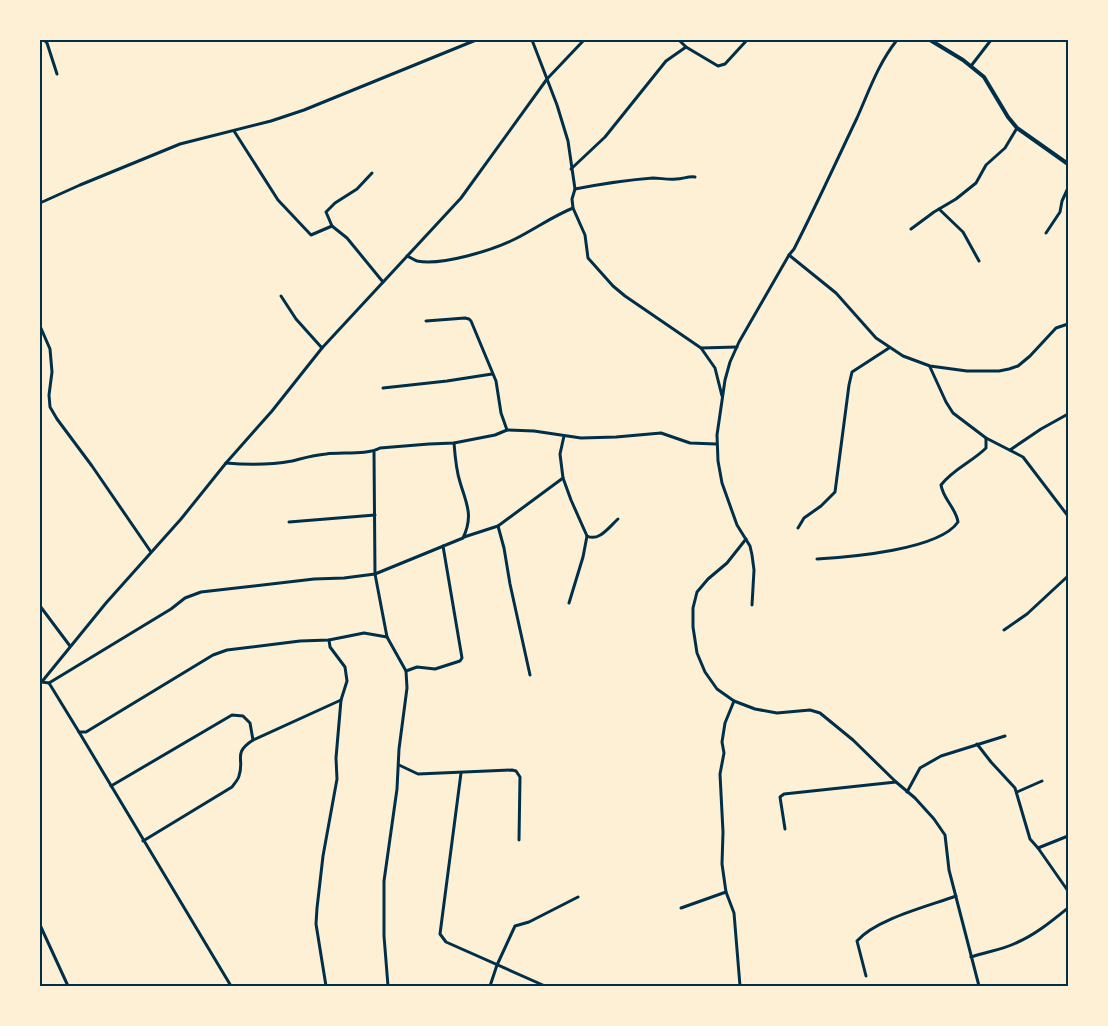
<svg xmlns="http://www.w3.org/2000/svg" width="1108" height="1026" font-family="'Archivo Narrow',sans-serif">
	<style>
		.lines { fill: none; stroke-linecap: round; stroke-linejoin: round }
		.minor { stroke: #003049; stroke-width: 3 }
		.tertiary { stroke: #003049; stroke-width: 4 }
		.neatline { fill: none; stroke: #003049; stroke-width: 2 }
	</style>
	<rect width="100%" height="100%" fill="#fdf0d5"/>
	<g class="lines">
		<g class="minor">
			<path d="M 44,40 L 47,43 L 57,74"/>
			<path d="M 532,40 L 557,105 L 568,141 L 575,189 L 572,199 L 573,208 L 585,235 L 588,258 L 613,286 L 625,296 L 701,348 L 715,368 L 722,396"/>
			<path d="M 679,40 L 686,47 L 718,66 L 725,64 L 747,40"/>
			<path d="M 971,66 L 991,40"/>
			<path d="M 234,131 L 278,200 L 311,235 L 332,226 L 347,238 L 383,282"/>
			<path d="M 571,169 L 605,137 L 666,61 L 686,47"/>
			<path d="M 575,189 C 601,184 626,180 653,178 C 660,178 669,180 676,179 C 683,179 688,176 695,177"/>
			<path d="M 40,203 L 80,185 L 180,144 L 271,121 L 304,110 L 476,40"/>
			<path d="M 939,209 L 963,232 L 979,261"/>
			<path d="M 332,226 L 326,212 L 335,203 L 357,189 L 372,173"/>
			<path d="M 911,229 L 934,212 L 956,199 L 976,183 L 986,165 L 1005,148 L 1017,128"/>
			<path d="M 1046,233 L 1060,212 L 1062,201 L 1068,188"/>
			<path d="M 789,255 L 836,293 L 876,338 L 903,356 L 930,366 L 967,371 L 999,371 L 1009,369 L 1018,366 L 1030,356 L 1056,328 L 1068,324"/>
			<path d="M 407,256 C 410,257 414,260 417,261 C 442,266 493,250 515,239 C 535,229 553,216 573,208"/>
			<path d="M 281,296 L 296,319 L 322,348"/>
			<path d="M 426,321 L 465,318 L 469,319 L 471,321 L 496,381 L 501,413 L 507,430"/>
			<path d="M 40,326 L 50,349 L 52,372 L 49,395 L 50,407 L 57,419 L 92,466 L 151,552"/>
			<path d="M 701,348 L 737,347"/>
			<path d="M 930,367 L 946,402 L 953,413 L 986,438 L 1023,457 L 1068,516"/>
			<path d="M 383,388 L 447,381 L 492,374"/>
			<path d="M 564,436 L 560,454 L 563,478 L 571,500 L 587,536 L 583,557 L 569,603"/>
			<path d="M 1010,450 L 1041,429 L 1068,414"/>
			<path d="M 374,452 L 375,574 L 387,637 L 406,671 L 407,688 L 399,749 L 397,789 L 384,881 L 384,936 L 388,986"/>
			<path d="M 226,463 C 248,465 270,465 292,461 C 304,458 314,455 326,454 C 341,452 368,455 380,448 L 429,444 L 454,443 L 495,435 L 507,430 L 534,431 L 581,438 L 616,437 L 661,433 L 690,443 L 716,444"/>
			<path d="M 289,522 L 375,515"/>
			<path d="M 498,526 L 504,548 L 510,584 L 530,675"/>
			<path d="M 798,528 L 804,518 L 821,506 L 835,492 L 849,385 L 852,372 L 889,348"/>
			<path d="M 587,536 C 599,542 609,527 618,519"/>
			<path d="M 464,537 L 498,526 L 563,478"/>
			<path d="M 746,539 L 727,563 L 708,579 L 697,592 L 693,608 L 693,627 L 697,653 L 705,672 L 717,689 L 734,701 L 755,709 L 777,713 L 810,710 L 820,713 L 853,740 L 896,782 L 915,798 L 934,819 L 945,835 L 949,870 L 979,986"/>
			<path d="M 817,559 C 850,557 939,550 958,522 C 956,508 943,499 941,485 C 953,469 972,462 986,448 L 986,438"/>
			<path d="M 752,605 L 754,570 L 752,555 L 750,546 L 737,525 L 722,483 L 718,461 L 717,435 L 725,380 L 730,362 L 739,342 L 789,255 L 794,249 C 816,206 836,162 857,118 C 869,91 878,64 897,40"/>
			<path d="M 40,606 L 70,646"/>
			<path d="M 1004,630 L 1027,614 L 1068,576"/>
			<path d="M 406,671 L 417,667 L 435,669 L 460,661 L 462,658 L 443,546"/>
			<path d="M 42,682 L 49,683 L 171,609 L 185,598 L 201,592 L 314,579 L 344,578 L 375,574 L 463,538 C 474,515 466,503 460,482 C 456,470 455,456 454,443"/>
			<path d="M 49,683 L 79,732 L 86,732 L 213,655 L 227,650 L 300,641 L 329,640 L 364,633 L 387,637"/>
			<path d="M 40,684 L 106,603 L 181,519 L 226,463 L 272,411 L 322,348 L 461,198 L 547,79 L 584,40"/>
			<path d="M 79,732 L 231,986"/>
			<path d="M 977,744 L 991,762 L 1015,788 L 1030,839 L 1038,848 L 1068,891"/>
			<path d="M 399,765 L 418,774 L 512,770 L 516,771 L 520,777 L 519,840"/>
			<path d="M 461,773 L 440,934 L 446,942 L 545,986"/>
			<path d="M 111,786 L 232,715 L 243,716 L 250,723 L 253,740"/>
			<path d="M 907,792 L 920,768 L 941,756 L 1005,736"/>
			<path d="M 1017,792 L 1042,781"/>
			<path d="M 785,829 L 780,797 L 784,794 L 896,782"/>
			<path d="M 143,841 L 232,787 C 234,784 238,780 239,776 C 245,758 232,754 253,740 L 341,700"/>
			<path d="M 1038,848 L 1068,836"/>
			<path d="M 726,892 L 722,864 L 723,832 L 720,774 L 724,753 L 722,742 L 725,723 L 734,701"/>
			<path d="M 681,908 L 726,892 L 734,913 L 740,986"/>
			<path d="M 40,925 L 68,986"/>
			<path d="M 971,957 C 985,952 1002,950 1016,943 C 1035,935 1052,921 1068,908"/>
			<path d="M 866,976 L 857,941 C 876,919 929,906 956,896"/>
			<path d="M 326,986 L 316,924 L 317,908 L 323,856 L 337,779 L 336,758 L 341,700 L 347,681 L 345,667 L 330,647 L 329,640"/>
			<path d="M 490,986 L 497,965 L 515,926 L 529,922 L 578,897"/>
		</g>
		<path class="tertiary" d="M 930,40 L 963,60 L 984,77 L 1008,117 L 1017,128 L 1068,164"/>
	</g>
	<rect width="1108" height="1026" fill="none" stroke="#fdf0d5" stroke-width="82"/>
	<rect x="41" y="41" width="1026" height="944" class="neatline"/>
</svg>
